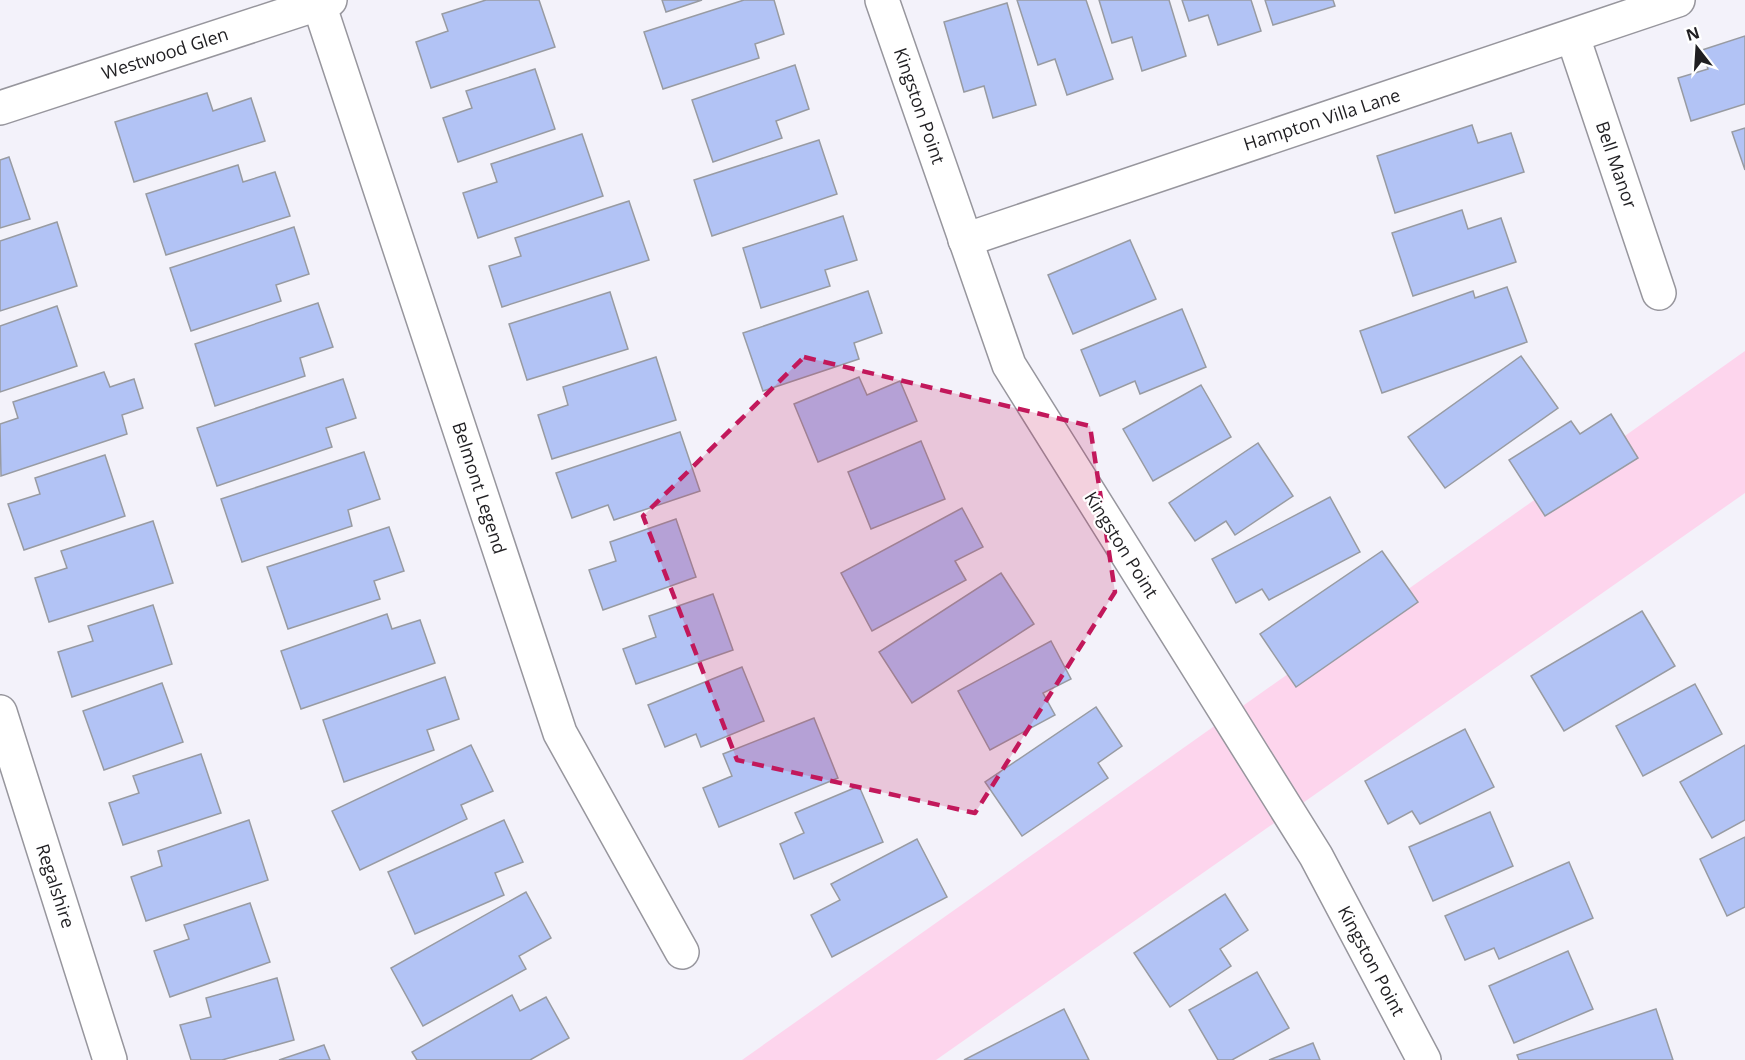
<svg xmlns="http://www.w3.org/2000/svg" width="1745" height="1060" font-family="'Open Sans',sans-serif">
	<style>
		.green { fill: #fdd5ed }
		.building { fill: #b2c3f5; stroke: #989ba2; stroke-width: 1.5 }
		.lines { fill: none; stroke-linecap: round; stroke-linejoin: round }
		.minor-casing { stroke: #97969d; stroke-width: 36 }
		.minor { stroke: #fff; stroke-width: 33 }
		.marked { fill: #c2185b; fill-opacity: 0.2; stroke: #c2185b; stroke-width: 4.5; stroke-dasharray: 12 8; stroke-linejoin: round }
		.labels { text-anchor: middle; stroke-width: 4.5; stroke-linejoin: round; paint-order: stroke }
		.street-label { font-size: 18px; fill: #201f22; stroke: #fff }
	</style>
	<rect width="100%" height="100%" fill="#f3f2fa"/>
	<path class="green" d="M 1745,351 L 1745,493 L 936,1060 L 742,1060 Z"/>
	<g class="building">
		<path d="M 486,0 L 539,0 L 555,47 L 431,88 L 416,42 L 448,31 L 442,14 Z"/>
		<path d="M 662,0 L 702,0 L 666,12 Z"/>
		<path d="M 744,0 L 774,0 L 784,34 L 755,44 L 759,58 L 663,89 L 644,32 Z"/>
		<path d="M 1017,0 L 1086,0 L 1113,79 L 1067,95 L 1055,59 L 1038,65 Z"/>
		<path d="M 1099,0 L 1169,0 L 1186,56 L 1142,71 L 1132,37 L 1112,43 Z"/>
		<path d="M 1182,0 L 1251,0 L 1261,31 L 1218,45 L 1208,15 L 1189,21 Z"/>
		<path d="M 1265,0 L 1333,0 L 1335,6 L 1273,25 Z"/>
		<path d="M 1007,3 L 1036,105 L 993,118 L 984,86 L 964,92 L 944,22 Z"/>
		<path d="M 1745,36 L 1745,104 L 1691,121 L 1678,78 L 1708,69 L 1702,50 Z"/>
		<path d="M 795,65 L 809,109 L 776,121 L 782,138 L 713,162 L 692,100 Z"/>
		<path d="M 535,69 L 555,129 L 458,162 L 443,118 L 472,108 L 466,91 Z"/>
		<path d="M 207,93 L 213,111 L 251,98 L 265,141 L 134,182 L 115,122 Z"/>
		<path d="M 1472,125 L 1478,143 L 1511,133 L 1524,172 L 1395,213 L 1377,156 Z"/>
		<path d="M 1745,128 L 1745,170 L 1732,132 Z"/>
		<path d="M 582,134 L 603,196 L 478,238 L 463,193 L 497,182 L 491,164 Z"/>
		<path d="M 819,140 L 837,194 L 712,236 L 694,180 Z"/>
		<path d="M 9,157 L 30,219 L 0,228 L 0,160 Z"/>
		<path d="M 238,165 L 243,182 L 275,172 L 290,216 L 166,255 L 146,194 Z"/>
		<path d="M 629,201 L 649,260 L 502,307 L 489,266 L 521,256 L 515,238 Z"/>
		<path d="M 1462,210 L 1468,229 L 1501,218 L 1516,262 L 1413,296 L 1392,233 Z"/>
		<path d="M 843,216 L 857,260 L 825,270 L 830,286 L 761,308 L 743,248 Z"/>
		<path d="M 57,222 L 77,286 L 0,311 L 0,241 Z"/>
		<path d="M 294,227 L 309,274 L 276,285 L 281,301 L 191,331 L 170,268 Z"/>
		<path d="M 1130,240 L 1156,299 L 1073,334 L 1048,275 Z"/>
		<path d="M 1507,287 L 1527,342 L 1382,393 L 1360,331 L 1473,291 L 1475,298 Z"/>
		<path d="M 868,291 L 882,333 L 854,343 L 859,359 L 763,391 L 743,333 Z"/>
		<path d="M 610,292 L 628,349 L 527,380 L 509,324 Z"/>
		<path d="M 318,303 L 333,347 L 300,358 L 305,376 L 215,406 L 195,344 Z"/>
		<path d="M 57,306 L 77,366 L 0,392 L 0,326 Z"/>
		<path d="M 1182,309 L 1206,367 L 1140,394 L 1135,381 L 1100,396 L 1081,350 Z"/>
		<path d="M 1521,356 L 1558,408 L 1445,488 L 1408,437 Z"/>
		<path d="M 656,357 L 676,420 L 552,459 L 538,415 L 568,405 L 563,387 Z"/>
		<path d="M 104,372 L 110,387 L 134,379 L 143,408 L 122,415 L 127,434 L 1,476 L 0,424 L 18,418 L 13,402 Z"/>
		<path d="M 859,377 L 867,395 L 900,381 L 917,421 L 818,462 L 794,404 Z"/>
		<path d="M 343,379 L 356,418 L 326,428 L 332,447 L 217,486 L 197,428 Z"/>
		<path d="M 1201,385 L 1231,437 L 1153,481 L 1123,429 Z"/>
		<path d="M 1611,414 L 1638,458 L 1545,516 L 1509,460 L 1571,421 L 1580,434 Z"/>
		<path d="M 680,432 L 700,491 L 614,520 L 608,505 L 572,518 L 556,473 Z"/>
		<path d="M 921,441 L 945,499 L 871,529 L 848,472 Z"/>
		<path d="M 1258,443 L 1293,496 L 1235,535 L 1226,521 L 1195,541 L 1169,503 Z"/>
		<path d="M 364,452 L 380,499 L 348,510 L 352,526 L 242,562 L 221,499 Z"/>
		<path d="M 105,455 L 125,516 L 24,550 L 8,504 L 40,494 L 35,478 Z"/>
		<path d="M 1330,497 L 1360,552 L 1269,600 L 1262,589 L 1236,603 L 1212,559 Z"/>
		<path d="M 962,508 L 983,547 L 955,561 L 966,580 L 872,631 L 841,573 Z"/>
		<path d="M 676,519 L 696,577 L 603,610 L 589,570 L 616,561 L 610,542 Z"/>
		<path d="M 153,521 L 173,583 L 49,622 L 35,578 L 67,568 L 61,551 Z"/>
		<path d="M 389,527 L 404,571 L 374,581 L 380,599 L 288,629 L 267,567 Z"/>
		<path d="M 1382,551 L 1418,602 L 1296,687 L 1260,634 Z"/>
		<path d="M 1001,573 L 1034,624 L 912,703 L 879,652 Z"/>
		<path d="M 713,594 L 733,650 L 636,684 L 623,649 L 656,637 L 649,616 Z"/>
		<path d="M 153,605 L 172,664 L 72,697 L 58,652 L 93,641 L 88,626 Z"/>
		<path d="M 1642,611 L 1675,666 L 1564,731 L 1531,676 Z"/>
		<path d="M 387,614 L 392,629 L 420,620 L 435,663 L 301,709 L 281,651 Z"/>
		<path d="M 1051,641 L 1071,679 L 1043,693 L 1055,715 L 990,750 L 958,691 Z"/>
		<path d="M 742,667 L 764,721 L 701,747 L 696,734 L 665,747 L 648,705 Z"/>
		<path d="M 445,677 L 459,719 L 427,730 L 434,750 L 344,782 L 323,720 Z"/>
		<path d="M 162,683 L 183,742 L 104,770 L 83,711 Z"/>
		<path d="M 1695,684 L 1722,734 L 1643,776 L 1616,726 Z"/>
		<path d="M 1096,707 L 1122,746 L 1098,763 L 1108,778 L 1022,836 L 985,782 Z"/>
		<path d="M 814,718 L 838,778 L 719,827 L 703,788 L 732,776 L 723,754 Z"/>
		<path d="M 1465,729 L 1494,787 L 1420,824 L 1412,811 L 1388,824 L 1365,781 Z"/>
		<path d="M 471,745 L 493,791 L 461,805 L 467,819 L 360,870 L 332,811 Z"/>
		<path d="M 1745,745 L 1745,820 L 1712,838 L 1680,782 Z"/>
		<path d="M 201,754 L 221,813 L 123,845 L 109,803 L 139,793 L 133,776 Z"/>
		<path d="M 859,786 L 883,842 L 794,879 L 780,844 L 804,833 L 795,813 Z"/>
		<path d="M 1490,812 L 1513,866 L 1433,901 L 1409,847 Z"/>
		<path d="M 249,820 L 268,880 L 146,921 L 131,877 L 162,866 L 158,851 Z"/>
		<path d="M 504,820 L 523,862 L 495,873 L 504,895 L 415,934 L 388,872 Z"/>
		<path d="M 1745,837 L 1745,907 L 1727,916 L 1700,859 Z"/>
		<path d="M 917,839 L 947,897 L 832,957 L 811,915 L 840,900 L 831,884 Z"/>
		<path d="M 1569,862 L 1593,918 L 1499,959 L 1494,948 L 1465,960 L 1445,916 Z"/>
		<path d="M 526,892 L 551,938 L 519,956 L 526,969 L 423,1026 L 391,968 Z"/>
		<path d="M 1225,894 L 1248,930 L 1220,949 L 1231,966 L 1170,1007 L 1134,953 Z"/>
		<path d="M 250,903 L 270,962 L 170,997 L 154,951 L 189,939 L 184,925 Z"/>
		<path d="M 1568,951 L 1593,1009 L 1514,1043 L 1489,986 Z"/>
		<path d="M 1257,972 L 1289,1028 L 1232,1060 L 1218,1060 L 1189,1010 Z"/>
		<path d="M 277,978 L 294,1040 L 222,1060 L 191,1060 L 180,1025 L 211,1017 L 206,998 Z"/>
		<path d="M 512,995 L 520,1011 L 546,997 L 569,1038 L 530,1060 L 417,1060 L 412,1052 Z"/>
		<path d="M 1064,1009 L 1089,1060 L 964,1060 Z"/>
		<path d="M 1656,1009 L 1673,1060 L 1519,1060 L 1517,1055 Z"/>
		<path d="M 1313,1043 L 1320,1060 L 1269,1060 Z"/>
		<path d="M 324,1045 L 330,1060 L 279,1060 Z"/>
	</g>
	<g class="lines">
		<g class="minor-casing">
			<g id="minor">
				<path d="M 882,0 L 1009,365 L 1316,856 L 1424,1060"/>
				<path d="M 319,4 L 560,733 L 682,952"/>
				<path d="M 1573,37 L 1659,293"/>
				<path d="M 0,108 L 330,0"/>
				<path d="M 965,240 L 1678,0"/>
				<path d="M 0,712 L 110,1060"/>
			</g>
		</g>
		<use href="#minor" class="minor"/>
	</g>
	<path class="marked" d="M 804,357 L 1090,426 L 1115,592 L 975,813 L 737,760 L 643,516 Z"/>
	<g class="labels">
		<g class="street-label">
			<text transform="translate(165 54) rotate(-18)" y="6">Westwood Glen</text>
			<text transform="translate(919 106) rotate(71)" y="6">Kingston Point</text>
			<text transform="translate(1322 120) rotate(-18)" y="6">Hampton Villa Lane</text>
			<text transform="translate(1616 165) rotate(71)" y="6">Bell Manor</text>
			<text transform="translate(479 488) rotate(72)" y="6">Belmont Legend</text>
			<text transform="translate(1121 545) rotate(58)" y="6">Kingston Point</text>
			<text transform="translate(55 886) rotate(72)" y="6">Regalshire</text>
			<text transform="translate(1371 961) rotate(62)" y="6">Kingston Point</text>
		</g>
	</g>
	<g transform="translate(1697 48) rotate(343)" stroke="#ffffff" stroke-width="4.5" paint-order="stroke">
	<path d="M0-4.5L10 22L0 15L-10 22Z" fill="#201f22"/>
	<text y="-9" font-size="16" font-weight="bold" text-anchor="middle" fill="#201f22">N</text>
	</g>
</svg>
